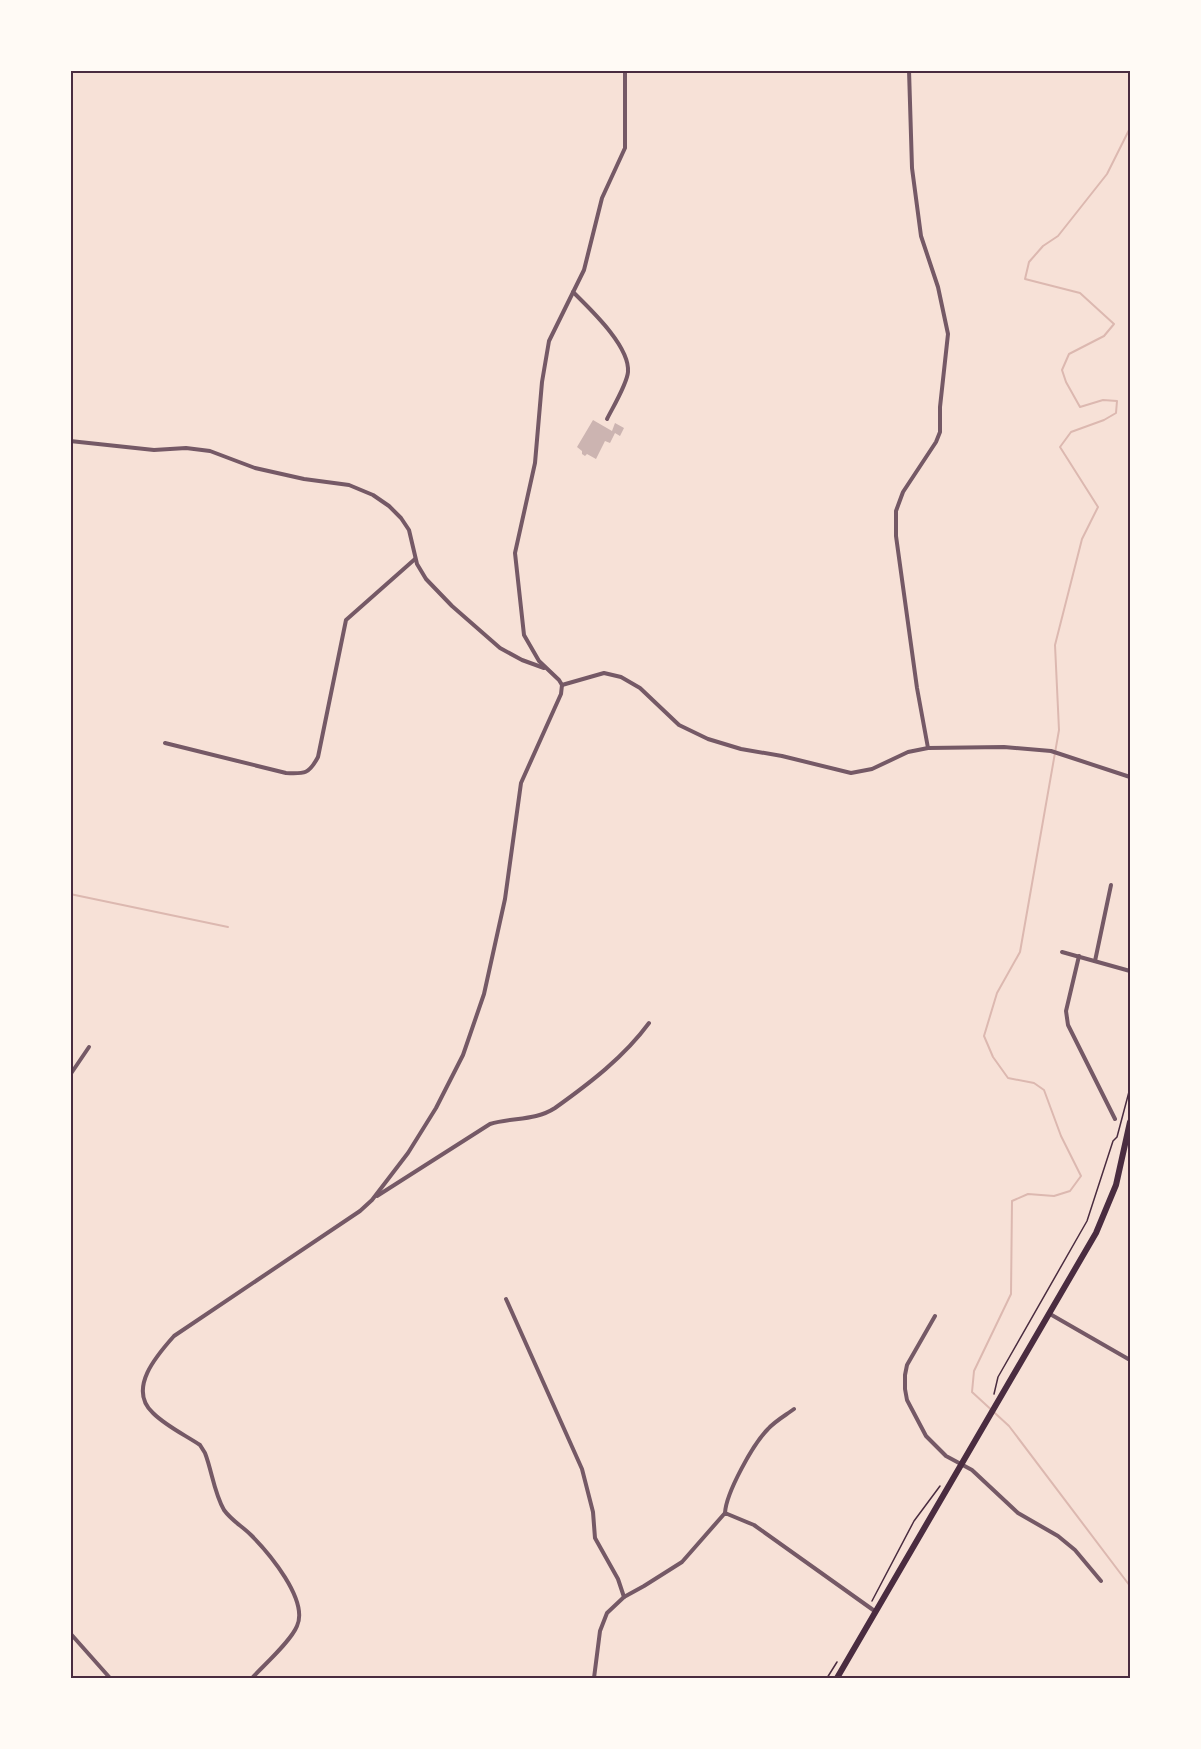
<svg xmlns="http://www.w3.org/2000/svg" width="1201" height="1749" font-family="'DejaVu Sans',sans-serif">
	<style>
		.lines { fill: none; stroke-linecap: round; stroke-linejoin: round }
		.stream { stroke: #dcb8b0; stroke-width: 2 }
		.building { fill: #ccb4b1 }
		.path { stroke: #4a2c40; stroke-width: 1.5 }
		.minor { stroke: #755966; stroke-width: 4 }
		.primary { stroke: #4a2c40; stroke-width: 6 }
		.neatline { fill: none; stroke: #4a2c40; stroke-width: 2 }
	</style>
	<rect width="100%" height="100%" fill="#f7e1d7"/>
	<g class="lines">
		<g class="stream">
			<path d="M 1130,128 L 1107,174 L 1058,236 L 1043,246 L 1029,262 L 1025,279 L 1080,293 L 1114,324 L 1104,336 L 1069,354 L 1062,370 L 1066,382 L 1080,407 L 1103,400 L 1117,401 L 1116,413 L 1104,420 L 1071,432 L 1060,447 L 1098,507 L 1082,539 L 1055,645 L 1059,730 L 1020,952 L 997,993 L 984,1036 L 993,1057 L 1008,1078 L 1034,1083 L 1044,1090 L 1061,1136 L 1081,1176 L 1070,1191 L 1054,1196 L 1028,1194 L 1012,1201 L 1011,1294 L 974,1371 L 972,1392 L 1009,1426 L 1130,1586"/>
			<path d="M 70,894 L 228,927"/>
		</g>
	</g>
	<path class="building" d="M 593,420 L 612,431 L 615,423 L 624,428 L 620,436 L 615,433 L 610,443 L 605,441 L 596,459 L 587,454 L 585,456 L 582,454 L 582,451 L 577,447 Z"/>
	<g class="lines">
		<g class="path">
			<path d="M 994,1394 L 998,1377 L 1087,1221 L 1113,1141 L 1117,1137 L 1130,1088"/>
			<path d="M 872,1601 L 914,1521 L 940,1486"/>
			<path d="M 827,1678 L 837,1662"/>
		</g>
		<g class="minor">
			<path d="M 909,70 L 912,168 L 921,236 L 938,287 L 948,334 L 940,407 L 940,432 L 936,442 L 903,492 L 896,511 L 896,536 L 917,688 L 928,748"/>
			<path d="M 573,292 C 590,309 630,346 628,372 C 627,384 613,407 607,419"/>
			<path d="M 70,441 L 154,450 L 186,448 L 210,451 L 255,468 L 304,479 L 349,485 L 373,495 L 389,506 L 401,518 L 409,530 L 417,564 L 426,579 L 452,606 L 500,648 L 522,660 L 544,668"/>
			<path d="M 562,685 L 559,680 L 539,661 L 524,635 L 515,553 L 535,463 L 542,382 L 549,341 L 584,270 L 602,198 L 625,148 L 625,70"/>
			<path d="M 562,685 L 604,673 L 621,677 L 640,688 L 679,725 L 708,739 L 741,749 L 782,756 L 851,773 L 872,769 L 908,752 L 928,748 L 1004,747 L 1051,751 L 1130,777"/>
			<path d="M 165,743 L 286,773 C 305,774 309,774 318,757 L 346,620 L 415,559"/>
			<path d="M 1062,952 L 1130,971"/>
			<path d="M 1079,956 L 1066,1011 L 1068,1025 L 1115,1119"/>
			<path d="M 1095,961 L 1111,885"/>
			<path d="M 70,1075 L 89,1047"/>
			<path d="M 377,1196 L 490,1124 C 513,1117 535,1121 555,1108 C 590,1083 624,1057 649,1023"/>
			<path d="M 506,1299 L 582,1469 L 593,1512 L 595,1538 L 618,1579 L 624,1597"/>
			<path d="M 1050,1314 L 1130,1360"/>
			<path d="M 935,1316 L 907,1365 L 905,1375 L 905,1389 L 907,1400 L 926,1436 L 946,1456 L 972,1470 L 1018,1513 L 1058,1536 L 1075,1550 L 1101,1581"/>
			<path d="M 725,1513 C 726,1493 753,1444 768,1429 C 775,1421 786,1415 794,1409"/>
			<path d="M 70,1633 L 110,1678"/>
			<path d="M 252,1678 C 264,1665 291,1641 297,1626 C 309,1600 268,1552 251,1535 C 242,1526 232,1521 224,1510 C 214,1493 212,1471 205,1453 L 200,1445 C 185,1435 166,1426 153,1413 C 127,1389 157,1355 174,1336 L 360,1211 L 372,1200 L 408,1153 L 436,1108 L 463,1055 L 484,994 L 505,899 L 521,783 L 561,694 L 562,685"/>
			<path d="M 594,1678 L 600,1631 L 607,1613 L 624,1597 L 644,1586 L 682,1562 L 725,1513 L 754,1525 L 876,1612"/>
		</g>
		<path class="primary" d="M 837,1678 L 1096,1233 L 1116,1185 L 1130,1122"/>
	</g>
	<rect width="1201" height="1749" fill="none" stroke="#fffaf5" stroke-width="144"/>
	<rect x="72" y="72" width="1057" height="1605" class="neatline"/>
</svg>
